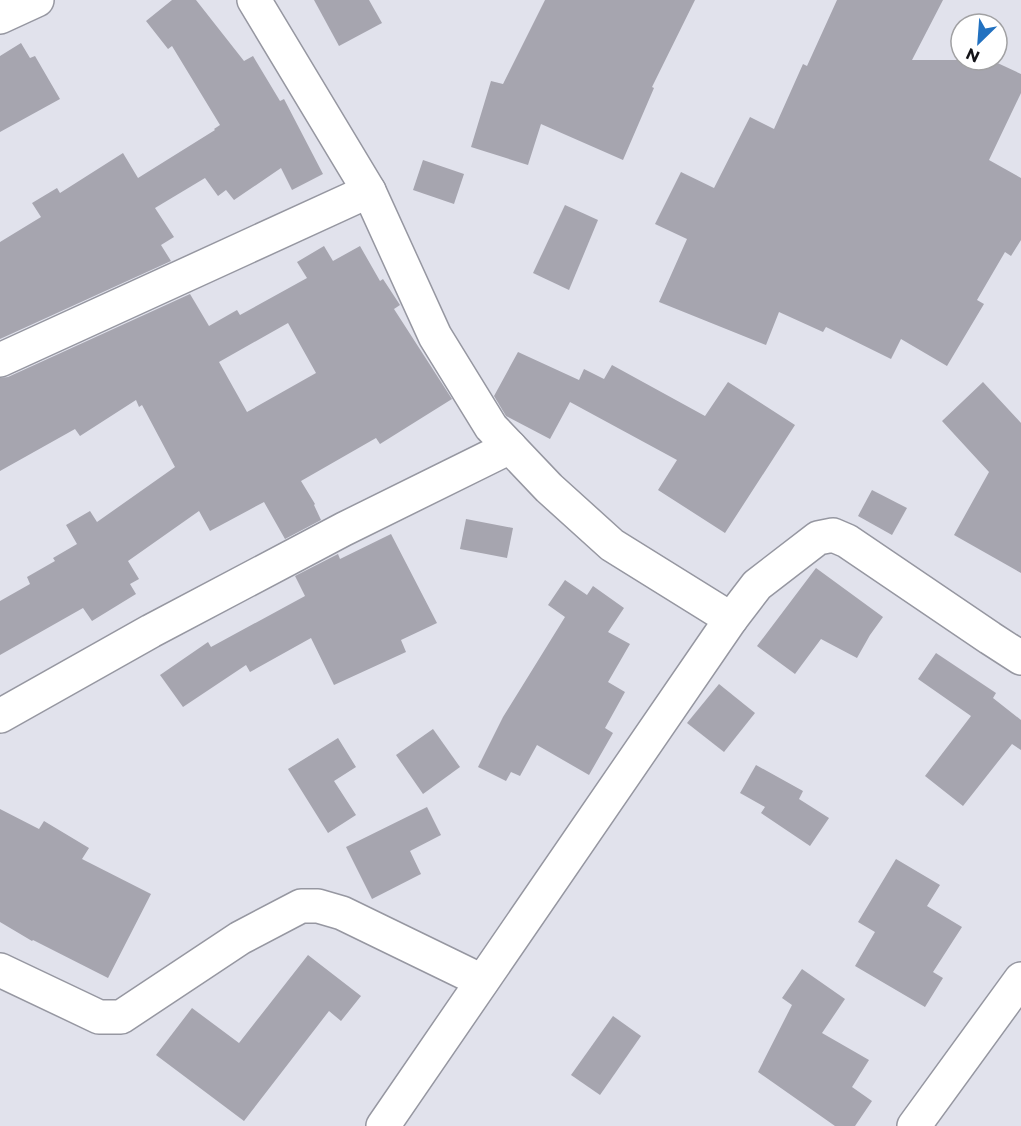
<svg xmlns="http://www.w3.org/2000/svg" width="1021" height="1126" font-family="Montserrat,sans-serif">
	<style>
		.building { fill: #a6a5af; fill-rule: evenodd }
		.lines { fill: none; stroke-linecap: round; stroke-linejoin: round }
		.minor-casing { stroke: #9697a1; stroke-width: 36 }
		.minor { stroke: #fff; stroke-width: 33 }
	</style>
	<rect width="100%" height="100%" fill="#e1e2ec"/>
	<g class="building">
		<path d="M 172,0 L 196,0 L 244,61 L 253,56 L 280,101 L 284,99 L 323,174 L 292,190 L 281,168 L 234,200 L 226,190 L 218,196 L 205,178 L 155,208 L 174,237 L 161,245 L 171,261 L 0,339 L 0,242 L 41,217 L 32,203 L 57,188 L 60,193 L 123,153 L 138,178 L 215,130 L 214,129 L 220,125 L 172,46 L 168,49 L 146,21 Z"/>
		<path d="M 314,0 L 369,0 L 382,23 L 339,46 Z"/>
		<path d="M 545,0 L 695,0 L 652,87 L 654,88 L 623,160 L 541,124 L 528,165 L 471,147 L 491,81 L 503,84 Z"/>
		<path d="M 837,0 L 943,0 L 912,60 L 991,60 L 1021,74 L 1021,93 L 989,160 L 1021,178 L 1021,240 L 1011,256 L 1005,252 L 977,300 L 984,304 L 947,366 L 901,339 L 891,359 L 826,327 L 823,332 L 779,312 L 766,345 L 659,302 L 687,239 L 655,224 L 681,172 L 714,188 L 750,117 L 774,129 L 803,64 L 807,66 Z"/>
		<path d="M 21,43 L 30,58 L 35,56 L 60,99 L 0,132 L 0,56 Z"/>
		<path d="M 423,160 L 464,174 L 454,204 L 413,190 Z"/>
		<path d="M 565,205 L 598,220 L 569,290 L 533,273 Z"/>
		<path d="M 324,246 L 333,261 L 360,246 L 380,281 L 383,279 L 400,305 L 394,309 L 452,399 L 380,444 L 376,438 L 301,481 L 315,504 L 314,505 L 321,520 L 285,539 L 264,502 L 210,531 L 199,511 L 128,561 L 139,579 L 130,584 L 136,594 L 92,621 L 83,608 L 0,655 L 0,601 L 30,584 L 27,577 L 55,561 L 53,558 L 77,544 L 66,525 L 90,511 L 97,522 L 175,467 L 142,405 L 139,407 L 136,400 L 80,436 L 75,429 L 0,471 L 0,378 L 8,377 L 190,294 L 209,326 L 237,310 L 240,315 L 307,278 L 297,262 ZM 288,323 L 316,373 L 247,412 L 219,362 Z"/>
		<path d="M 518,352 L 579,380 L 584,369 L 604,379 L 612,365 L 705,416 L 728,382 L 795,425 L 725,533 L 658,490 L 677,460 L 570,402 L 550,439 L 506,416 L 494,396 Z"/>
		<path d="M 983,382 L 1021,423 L 1021,573 L 954,535 L 989,472 L 942,421 Z"/>
		<path d="M 872,490 L 907,508 L 892,535 L 858,516 Z"/>
		<path d="M 466,519 L 513,528 L 507,558 L 460,549 Z"/>
		<path d="M 391,534 L 437,623 L 401,640 L 406,652 L 334,685 L 311,638 L 250,672 L 246,665 L 183,707 L 160,675 L 208,642 L 211,647 L 305,596 L 295,576 L 338,554 L 340,559 Z"/>
		<path d="M 816,568 L 883,617 L 870,635 L 857,658 L 821,639 L 795,674 L 757,646 Z"/>
		<path d="M 565,580 L 587,595 L 593,586 L 624,608 L 608,632 L 630,644 L 608,682 L 625,692 L 605,728 L 613,733 L 589,775 L 537,745 L 520,776 L 511,772 L 506,781 L 478,767 L 503,717 L 565,617 L 548,605 Z"/>
		<path d="M 936,653 L 996,693 L 993,698 L 1021,720 L 1021,750 L 1012,744 L 963,806 L 925,776 L 971,716 L 918,679 Z"/>
		<path d="M 719,684 L 755,713 L 724,752 L 687,723 Z"/>
		<path d="M 433,729 L 460,767 L 423,794 L 396,755 Z"/>
		<path d="M 338,738 L 356,767 L 334,781 L 356,815 L 328,833 L 288,769 Z"/>
		<path d="M 756,765 L 803,791 L 799,799 L 829,818 L 810,846 L 761,813 L 765,807 L 740,793 Z"/>
		<path d="M 427,807 L 441,835 L 410,851 L 421,874 L 372,899 L 346,847 Z"/>
		<path d="M 0,809 L 39,829 L 44,821 L 89,848 L 82,859 L 151,894 L 108,978 L 33,940 L 32,941 L 0,922 Z"/>
		<path d="M 896,859 L 940,885 L 927,906 L 962,927 L 933,972 L 943,978 L 925,1007 L 855,966 L 875,932 L 858,922 Z"/>
		<path d="M 308,955 L 361,996 L 341,1021 L 329,1011 L 244,1121 L 156,1055 L 192,1008 L 239,1043 Z"/>
		<path d="M 802,969 L 845,999 L 822,1033 L 869,1060 L 852,1087 L 872,1101 L 855,1126 L 835,1126 L 758,1072 L 792,1005 L 782,998 Z"/>
		<path d="M 613,1016 L 641,1036 L 600,1095 L 571,1075 Z"/>
	</g>
	<g class="lines">
		<g class="minor-casing">
			<g id="minor">
				<path d="M 254,0 L 369,191 L 435,336 L 491,427 L 549,488 L 612,545 L 731,619 L 383,1126"/>
				<path d="M 0,17 L 37,0"/>
				<path d="M 0,360 L 369,191"/>
				<path d="M 731,619 L 757,585 L 818,538 L 833,535 L 847,541 L 990,638 L 1021,658"/>
				<path d="M 0,716 L 151,631 L 344,529 L 510,447"/>
				<path d="M 0,970 L 99,1017 L 121,1017 L 240,938 L 301,906 L 318,906 L 342,913 L 482,981"/>
				<path d="M 914,1126 L 1021,979"/>
			</g>
		</g>
		<use href="#minor" class="minor"/>
	</g>
	<g transform="translate(979 42) rotate(205)"><circle r="28" fill="#ffffff" stroke="#a1a1a3" stroke-width="1.5"/>
	<path d="M0-4.5L10 22L0 15L-10 22Z" fill="#2271c0"/>
	<text y="-9" font-size="16" font-weight="bold" text-anchor="middle" fill="#141418">N</text>
	</g>
</svg>
